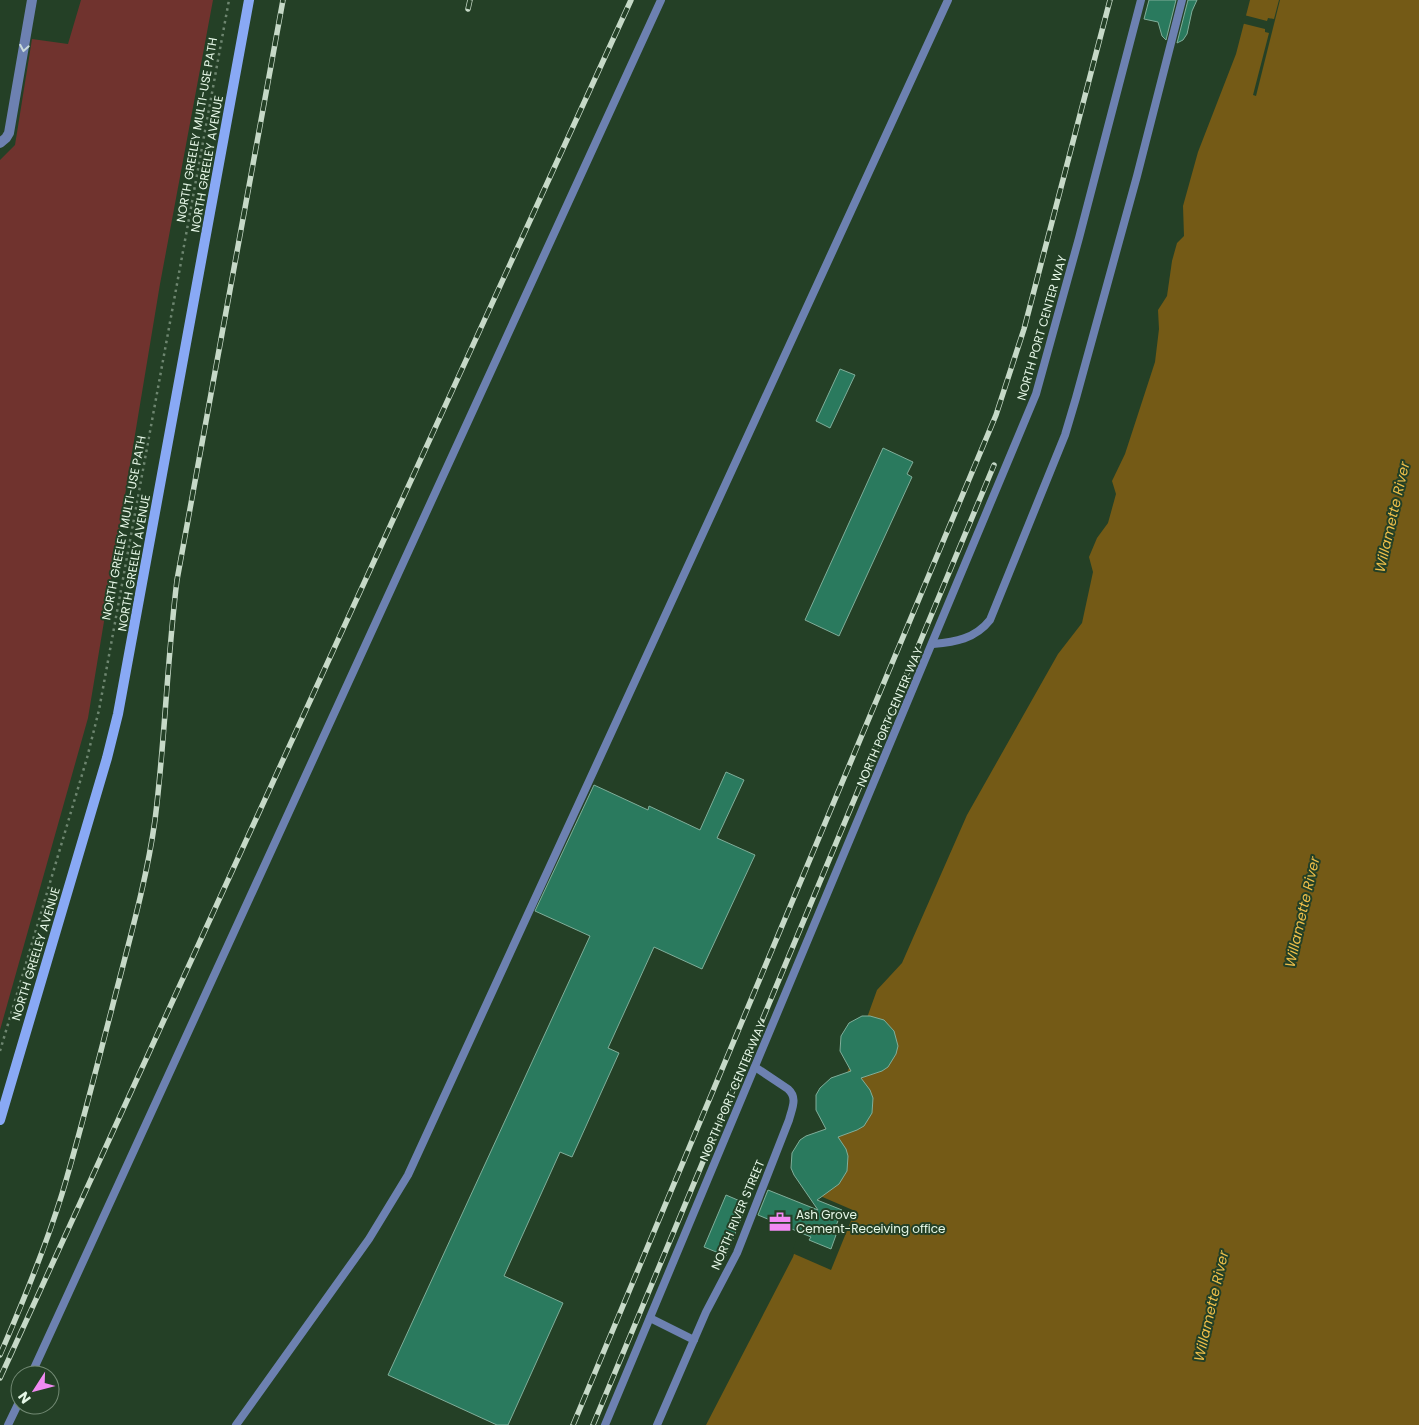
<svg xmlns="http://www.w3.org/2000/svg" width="1419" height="1425" font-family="Poppins,sans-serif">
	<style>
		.green { fill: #70332e }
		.water { fill: #745a16 }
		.pier { fill: #244026 }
		.building { fill: #2a7a5e; stroke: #80ae9a }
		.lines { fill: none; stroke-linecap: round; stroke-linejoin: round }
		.path { stroke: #6e8670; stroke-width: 2.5; stroke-dasharray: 2.5 4; stroke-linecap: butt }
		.lane { stroke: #6d81b1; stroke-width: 8 }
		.street { stroke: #6d81b1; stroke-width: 10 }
		.secondary { stroke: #89a9f5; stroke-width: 10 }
		.rail-casing { stroke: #c6d9c7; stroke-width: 5.5 }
		.rail { stroke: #244026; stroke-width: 4; stroke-dasharray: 11; stroke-linecap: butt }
		.oneway { stroke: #c8dada }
		.labels { text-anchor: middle; stroke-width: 4; stroke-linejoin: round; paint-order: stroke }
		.street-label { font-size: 12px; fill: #e6f7e7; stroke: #244026 }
		.poi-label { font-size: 12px; fill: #e6f7e7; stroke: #244026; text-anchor: start }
		.water-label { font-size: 14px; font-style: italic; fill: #eebf4a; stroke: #244026 }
	</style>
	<rect width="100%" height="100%" fill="#244026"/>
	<path class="green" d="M 81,0 L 213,0 L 160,284 L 88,718 L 0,1030 L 0,160 L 15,145 L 32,39 L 68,44 Z"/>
	<path class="water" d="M 1250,0 L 1419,0 L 1419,1425 L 706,1425 L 793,1257 L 812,1199 L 833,1112 L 877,990 L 902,963 L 967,815 L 1058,654 L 1082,623 L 1093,572 L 1089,557 L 1097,538 L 1108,523 L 1116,494 L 1112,481 L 1125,454 L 1155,362 L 1159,329 L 1158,310 L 1167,296 L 1172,261 L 1177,243 L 1184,236 L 1183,206 L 1198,152 L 1236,54 Z"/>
	<g class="pier">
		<path d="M 1279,0 L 1280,0 L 1256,96 L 1253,95 L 1269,33 L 1265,32 L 1265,29 L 1241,23 L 1244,15 L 1267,21 L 1268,18 L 1274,19 Z"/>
		<path d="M 811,1192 L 855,1211 L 831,1270 L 792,1253 Z"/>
	</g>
	<g class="building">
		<path d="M 1149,0 L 1176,0 L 1166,40 L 1162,36 L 1158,22 L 1144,19 Z"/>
		<path d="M 1188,0 L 1197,0 L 1192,11 L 1187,34 L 1183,40 L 1177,43 Z"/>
		<path d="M 840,369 L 855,375 L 830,428 L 816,421 Z"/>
		<path d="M 883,448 L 913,462 L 907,474 L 912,477 L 839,636 L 805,620 Z"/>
		<path d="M 726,772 L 744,780 L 717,838 L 755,855 L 702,969 L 654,947 L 608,1048 L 619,1053 L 572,1157 L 560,1152 L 504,1276 L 563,1303 L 508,1425 L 497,1425 L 388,1375 L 590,936 L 535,911 L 594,785 L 648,810 L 649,806 L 700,830 Z"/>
		<path d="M 862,1016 L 870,1016 L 884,1020 L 894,1031 L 898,1046 L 896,1054 L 888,1067 L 882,1071 L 861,1078 L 870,1090 L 873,1098 L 872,1113 L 864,1126 L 857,1130 L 838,1137 L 846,1149 L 848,1156 L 847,1171 L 839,1184 L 817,1200 L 842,1210 L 833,1234 L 836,1235 L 831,1249 L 809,1240 L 811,1237 L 758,1215 L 768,1190 L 818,1210 L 794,1175 L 791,1168 L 792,1153 L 800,1140 L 806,1136 L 826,1129 L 816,1110 L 816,1095 L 820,1088 L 831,1078 L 851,1071 L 840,1051 L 841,1036 L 849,1023 Z"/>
		<path d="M 726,1195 L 747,1204 L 726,1256 L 704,1247 Z"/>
	</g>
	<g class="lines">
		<path class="path" d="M 0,1051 L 87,758 L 99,710 L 229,0"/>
		<g class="lane">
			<path d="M 933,644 C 955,642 975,639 990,620 L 1065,435 L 1076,398 L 1137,176 L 1182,0"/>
			<path d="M 650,1318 L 694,1340"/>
			<path d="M 31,1375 L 661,0"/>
			<path d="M 8,1425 L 20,1400"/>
			<path d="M 236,1425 L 369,1239 L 408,1175 L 948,0"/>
			<path d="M 605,1425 L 1036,394 L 1079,238 L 1141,0"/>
			<path d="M 657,1425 L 706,1312 L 737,1253 L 789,1120 C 792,1108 798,1098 788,1089 L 755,1067"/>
		</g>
		<path class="street" d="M 0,143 L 6,138 L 9,133 L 32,0"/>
		<path class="secondary" d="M 0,1120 L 107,758 L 118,714 L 249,0"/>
		<g class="rail-casing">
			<g id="rail">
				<path d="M 468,9 L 470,0"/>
				<path d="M 0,1355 C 23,1302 45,1249 62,1194 C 80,1134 95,1073 111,1012 C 127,948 146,885 155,820 C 165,741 167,660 177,580 L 283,0"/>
				<path d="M 0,1378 L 631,0"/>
				<path d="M 573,1425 L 996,415 L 1024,329 L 1110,0"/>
				<path d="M 593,1425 L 994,465"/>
			</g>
		</g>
		<use href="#rail" class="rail"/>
	</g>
	<defs><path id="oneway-chevron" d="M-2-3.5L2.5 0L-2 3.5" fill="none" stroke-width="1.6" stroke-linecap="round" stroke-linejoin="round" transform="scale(1.25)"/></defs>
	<use class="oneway" href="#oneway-chevron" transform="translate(24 48) rotate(100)"/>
	<defs>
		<g id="office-bare" transform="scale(1.725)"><path d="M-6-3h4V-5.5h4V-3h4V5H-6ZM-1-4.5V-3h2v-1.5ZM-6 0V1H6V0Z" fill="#f28af3" stroke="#244026" stroke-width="2.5" paint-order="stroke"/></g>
	</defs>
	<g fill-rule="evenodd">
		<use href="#office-bare" x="780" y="1222"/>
	</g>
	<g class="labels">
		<g class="street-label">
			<text transform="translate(197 130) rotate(-80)" y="4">NORTH GREELEY MULTI-USE PATH</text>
			<text transform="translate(207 164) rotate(-80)" y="4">NORTH GREELEY AVENUE</text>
			<text transform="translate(1042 328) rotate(-74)" y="4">NORTH PORT CENTER WAY</text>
			<text transform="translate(124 528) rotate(-79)" y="4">NORTH GREELEY MULTI-USE PATH</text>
			<text transform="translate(134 563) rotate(-80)" y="4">NORTH GREELEY AVENUE</text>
			<text transform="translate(890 717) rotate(-67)" y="4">NORTH PORT CENTER WAY</text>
			<text transform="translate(36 954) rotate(-73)" y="4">NORTH GREELEY AVENUE</text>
			<text transform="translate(733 1091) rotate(-67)" y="4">NORTH PORT CENTER WAY</text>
			<text transform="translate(738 1215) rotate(-67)" y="4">NORTH RIVER STREET</text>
		</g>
		<g class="poi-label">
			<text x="796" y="1219">Ash Grove<tspan x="796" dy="14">Cement-Receiving office</tspan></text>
		</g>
		<g class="water-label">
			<text transform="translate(1392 517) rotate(-77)" y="5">Willamette River</text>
			<text transform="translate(1302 912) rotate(-77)" y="5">Willamette River</text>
			<text transform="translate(1211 1306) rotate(-77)" y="5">Willamette River</text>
		</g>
	</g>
	<g transform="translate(35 1390) rotate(234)"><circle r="24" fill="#244026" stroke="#728973"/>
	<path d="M0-4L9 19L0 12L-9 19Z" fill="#f28af3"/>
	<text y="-8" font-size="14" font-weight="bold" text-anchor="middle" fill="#e6f7e7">N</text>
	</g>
</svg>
